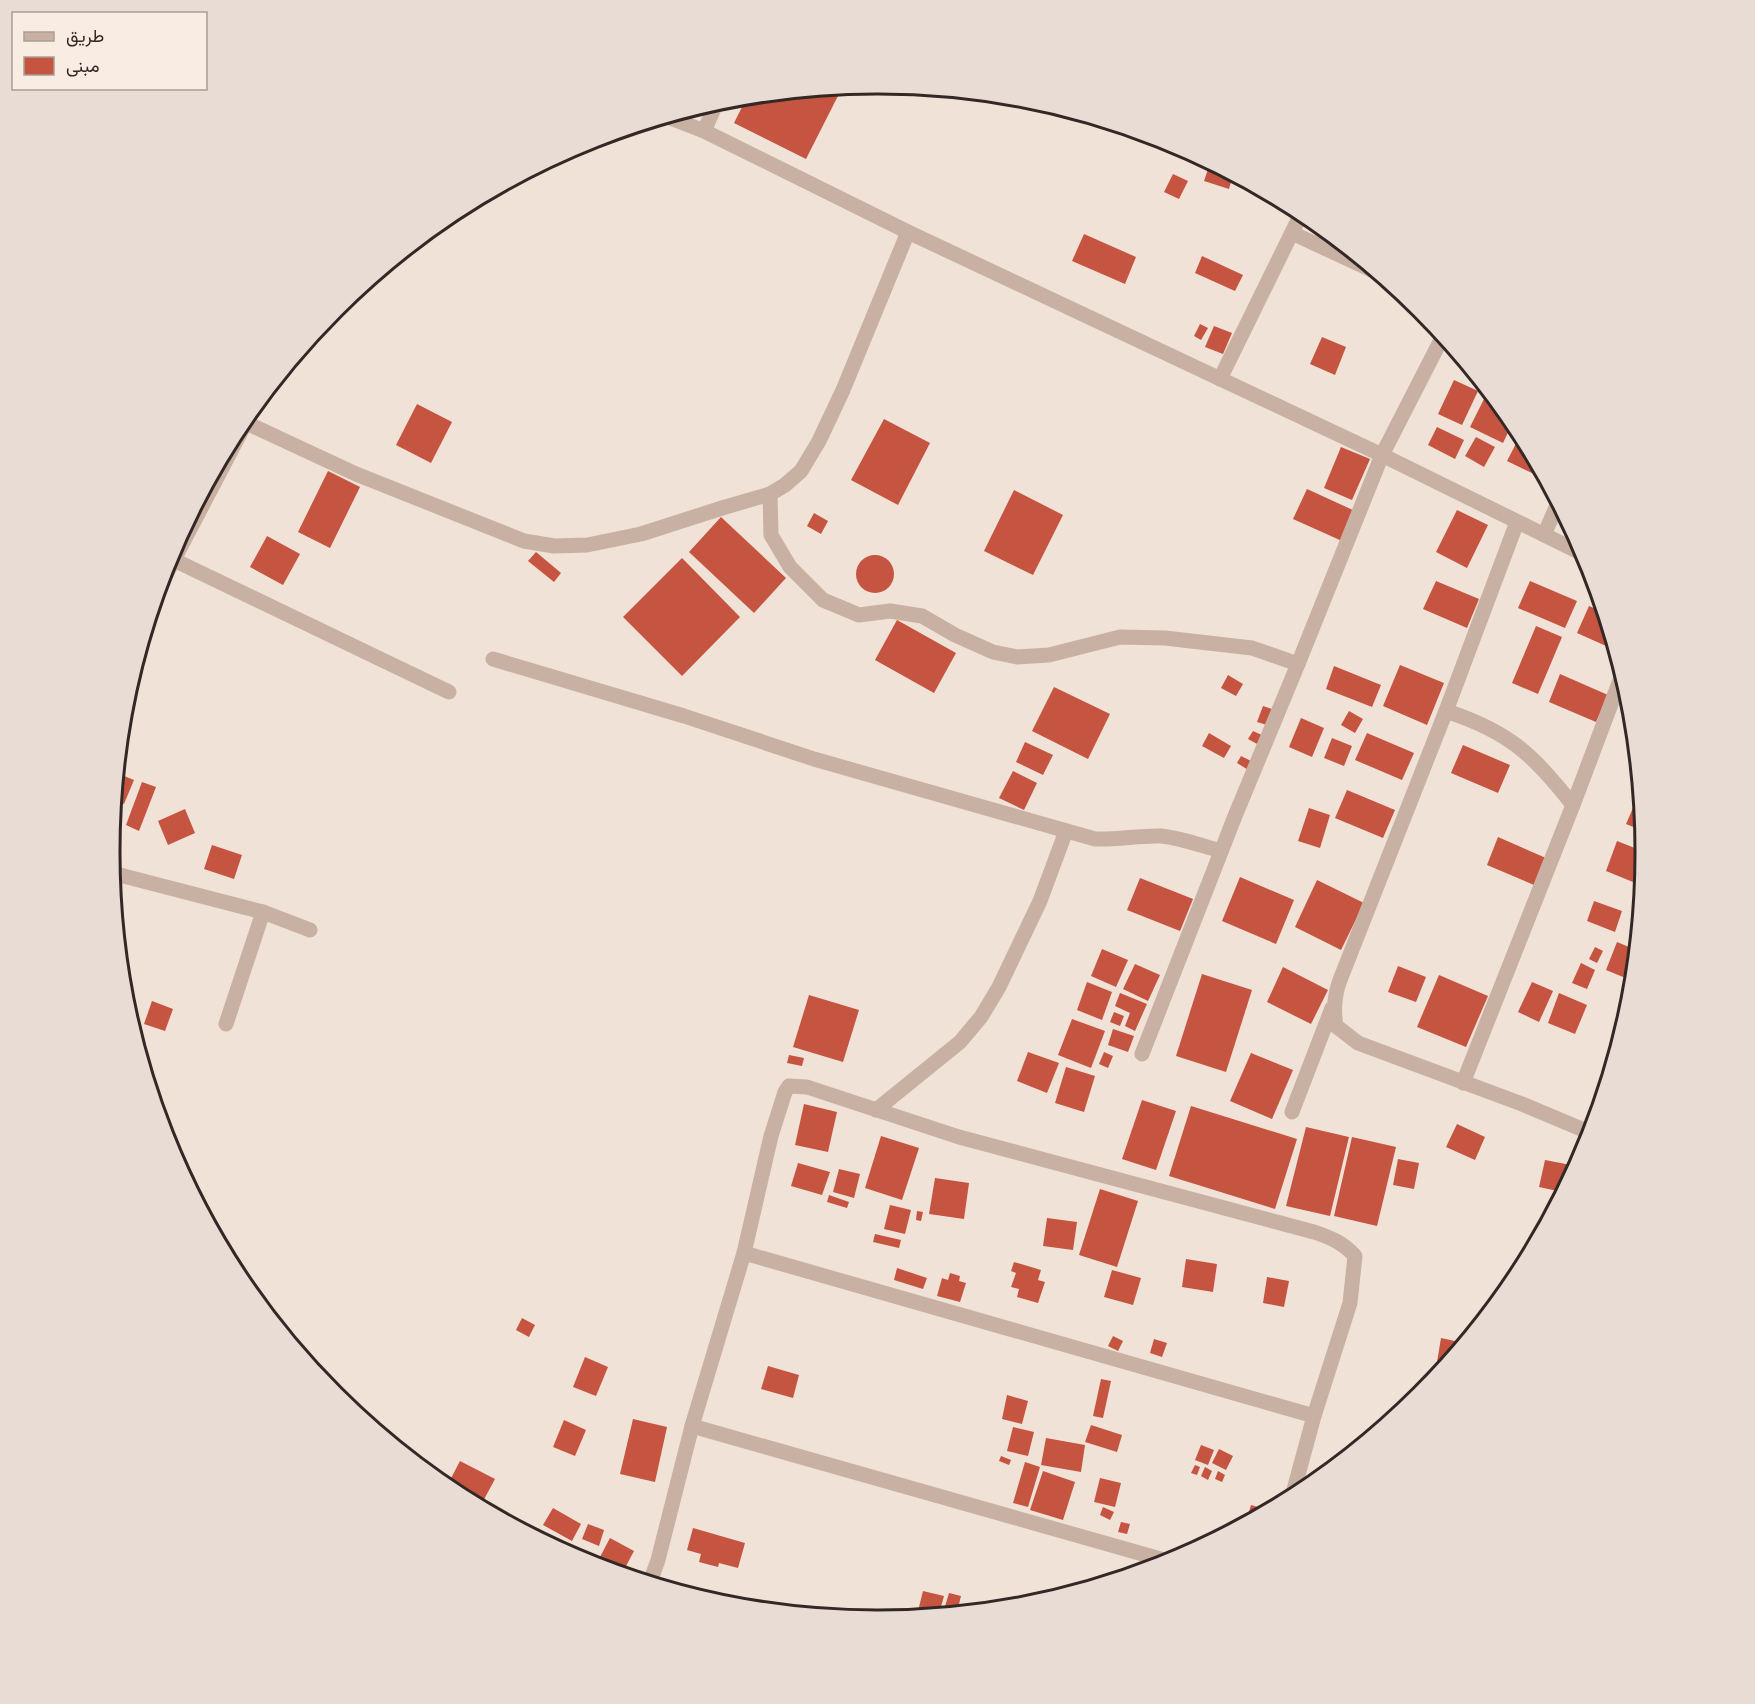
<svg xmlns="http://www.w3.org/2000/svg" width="1755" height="1704" font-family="'Nunito Sans',Vazirmatn,sans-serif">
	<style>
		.building { fill: #c55440 }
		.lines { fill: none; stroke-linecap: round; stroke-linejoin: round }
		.minor { stroke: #c8b1a3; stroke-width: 15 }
		.rim { fill: none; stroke: #332825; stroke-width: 3 }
	</style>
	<rect width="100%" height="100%" fill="#f0e2d7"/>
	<g class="building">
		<path d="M 842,88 L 806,159 L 734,123 L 747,97 Z"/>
		<path d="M 1210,163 L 1233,175 L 1229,189 L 1204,181 Z"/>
		<path d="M 1173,174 L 1188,181 L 1179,199 L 1164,192 Z"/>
		<path d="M 1084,234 L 1136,257 L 1125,284 L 1072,261 Z"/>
		<path d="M 1202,256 L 1243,275 L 1235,291 L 1195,273 Z"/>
		<path d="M 1200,324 L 1208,328 L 1201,340 L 1194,336 Z"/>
		<path d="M 1214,326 L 1232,333 L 1223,354 L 1205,347 Z"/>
		<path d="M 1322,337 L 1346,347 L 1335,375 L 1310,364 Z"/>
		<path d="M 1454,380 L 1478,391 L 1462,425 L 1438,414 Z"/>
		<path d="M 1484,399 L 1501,407 L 1513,422 L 1503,443 L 1470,427 Z"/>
		<path d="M 417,404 L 452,422 L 431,463 L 396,445 Z"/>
		<path d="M 884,419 L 930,443 L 898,505 L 851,480 Z"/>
		<path d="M 1437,427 L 1464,440 L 1455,459 L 1428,445 Z"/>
		<path d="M 1521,434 L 1538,466 L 1534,474 L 1507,461 Z"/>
		<path d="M 1476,437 L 1495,447 L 1484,467 L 1465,456 Z"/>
		<path d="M 1341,447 L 1370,459 L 1352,500 L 1324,488 Z"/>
		<path d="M 328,471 L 360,487 L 330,548 L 298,532 Z"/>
		<path d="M 1307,489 L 1355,511 L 1342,541 L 1293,519 Z"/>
		<path d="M 1014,490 L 1063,515 L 1033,575 L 984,551 Z"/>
		<path d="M 1457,510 L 1488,525 L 1467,568 L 1436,552 Z"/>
		<path d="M 814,513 L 828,521 L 821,534 L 807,526 Z"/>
		<path d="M 721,517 L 786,578 L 754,613 L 689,552 Z"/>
		<path d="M 267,536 L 300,554 L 283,585 L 250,567 Z"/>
		<path d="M 536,552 L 561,573 L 554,582 L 528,561 Z"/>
		<circle cx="875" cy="574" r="19"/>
		<path d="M 682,558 L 740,617 L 682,676 L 623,617 Z"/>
		<path d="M 1436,581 L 1479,599 L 1467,628 L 1423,609 Z"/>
		<path d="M 1530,581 L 1577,601 L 1565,628 L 1518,608 Z"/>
		<path d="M 1589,606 L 1603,612 L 1615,650 L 1577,633 Z"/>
		<path d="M 897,620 L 956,653 L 934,693 L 875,660 Z"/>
		<path d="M 1536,626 L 1562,637 L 1538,694 L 1512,683 Z"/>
		<path d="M 1400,665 L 1444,683 L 1427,725 L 1383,706 Z"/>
		<path d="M 1334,666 L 1381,685 L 1372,707 L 1326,689 Z"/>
		<path d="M 1560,674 L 1608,695 L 1596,722 L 1549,702 Z"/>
		<path d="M 1228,675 L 1243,684 L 1236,696 L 1221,688 Z"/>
		<path d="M 1054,687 L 1110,714 L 1088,759 L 1032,731 Z"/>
		<path d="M 1263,706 L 1272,709 L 1267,725 L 1257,722 Z"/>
		<path d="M 1349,711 L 1363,719 L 1355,733 L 1341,725 Z"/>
		<path d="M 1301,718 L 1324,728 L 1312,757 L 1289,747 Z"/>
		<path d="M 1253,731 L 1264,736 L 1259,745 L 1248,739 Z"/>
		<path d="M 1209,733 L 1231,746 L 1224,758 L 1202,746 Z"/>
		<path d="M 1367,733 L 1414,753 L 1402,780 L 1355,760 Z"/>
		<path d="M 1332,738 L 1352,746 L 1344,766 L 1324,758 Z"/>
		<path d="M 1025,742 L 1053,755 L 1043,775 L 1016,762 Z"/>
		<path d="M 1463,745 L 1510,765 L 1498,793 L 1451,773 Z"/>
		<path d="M 1241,756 L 1255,763 L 1250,771 L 1237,763 Z"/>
		<path d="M 1013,771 L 1037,783 L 1024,810 L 999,798 Z"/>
		<path d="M 117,773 L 134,780 L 124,804 L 115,800 Z"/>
		<path d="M 142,782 L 156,787 L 139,831 L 126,825 Z"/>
		<path d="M 1347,790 L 1395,810 L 1383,838 L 1335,818 Z"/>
		<path d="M 1640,792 L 1643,831 L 1626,824 Z"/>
		<path d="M 1309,808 L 1330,815 L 1320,848 L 1298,841 Z"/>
		<path d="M 185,809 L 195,833 L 168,845 L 158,821 Z"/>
		<path d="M 1498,837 L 1546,858 L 1534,885 L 1487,865 Z"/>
		<path d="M 1617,841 L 1645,852 L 1633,882 L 1606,871 Z"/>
		<path d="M 212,845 L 242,855 L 234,879 L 204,869 Z"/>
		<path d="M 1240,877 L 1294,900 L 1276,944 L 1222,921 Z"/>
		<path d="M 1140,878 L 1193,899 L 1180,931 L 1127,910 Z"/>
		<path d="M 1317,880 L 1364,903 L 1341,950 L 1295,927 Z"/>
		<path d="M 1594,901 L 1622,911 L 1615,932 L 1587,921 Z"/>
		<path d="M 1617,942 L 1636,950 L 1633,981 L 1606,970 Z"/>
		<path d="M 1595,947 L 1603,951 L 1597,963 L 1589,959 Z"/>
		<path d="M 1102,949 L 1128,960 L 1116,987 L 1091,976 Z"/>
		<path d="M 1581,963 L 1595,970 L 1587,989 L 1572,983 Z"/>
		<path d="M 1135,964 L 1160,975 L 1148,1001 L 1123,989 Z"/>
		<path d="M 1398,966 L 1426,977 L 1416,1002 L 1388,992 Z"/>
		<path d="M 1283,967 L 1328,990 L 1311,1024 L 1267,1002 Z"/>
		<path d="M 1202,974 L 1252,990 L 1226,1072 L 1176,1056 Z"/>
		<path d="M 1439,975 L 1488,996 L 1466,1047 L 1417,1027 Z"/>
		<path d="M 1087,982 L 1112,992 L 1102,1020 L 1077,1010 Z"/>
		<path d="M 1532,982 L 1553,991 L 1539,1022 L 1518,1012 Z"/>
		<path d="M 1120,993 L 1147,1004 L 1135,1031 L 1125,1026 L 1130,1013 L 1115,1006 Z"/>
		<path d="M 1559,993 L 1587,1005 L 1575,1034 L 1548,1023 Z"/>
		<path d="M 809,995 L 859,1010 L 843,1062 L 793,1047 Z"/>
		<path d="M 152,1001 L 173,1009 L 165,1031 L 144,1024 Z"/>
		<path d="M 1114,1012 L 1124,1016 L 1120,1026 L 1110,1022 Z"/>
		<path d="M 1072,1019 L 1105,1031 L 1091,1068 L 1058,1055 Z"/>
		<path d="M 1113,1029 L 1134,1036 L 1128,1052 L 1108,1045 Z"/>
		<path d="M 1028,1052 L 1059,1063 L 1047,1093 L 1017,1081 Z"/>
		<path d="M 1104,1052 L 1113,1056 L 1108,1068 L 1099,1064 Z"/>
		<path d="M 1251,1053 L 1293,1070 L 1272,1119 L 1230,1101 Z"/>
		<path d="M 789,1055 L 804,1058 L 802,1066 L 787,1063 Z"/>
		<path d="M 1066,1067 L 1095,1076 L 1084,1112 L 1055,1103 Z"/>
		<path d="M 1142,1100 L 1176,1111 L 1156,1170 L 1122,1159 Z"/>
		<path d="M 804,1104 L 837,1112 L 828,1152 L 795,1145 Z"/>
		<path d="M 1191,1106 L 1297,1139 L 1275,1209 L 1169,1176 Z"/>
		<path d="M 1457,1124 L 1485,1137 L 1475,1160 L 1446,1147 Z"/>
		<path d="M 1306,1127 L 1349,1137 L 1330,1216 L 1286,1206 Z"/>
		<path d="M 881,1136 L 919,1148 L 902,1200 L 865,1188 Z"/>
		<path d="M 1352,1137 L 1396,1147 L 1377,1226 L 1334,1216 Z"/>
		<path d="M 1398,1159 L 1419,1163 L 1414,1189 L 1393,1185 Z"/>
		<path d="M 1545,1160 L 1576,1166 L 1562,1192 L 1539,1187 Z"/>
		<path d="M 798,1163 L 830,1172 L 822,1195 L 791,1186 Z"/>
		<path d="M 839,1169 L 860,1174 L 854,1198 L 833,1192 Z"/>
		<path d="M 935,1178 L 969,1183 L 964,1219 L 929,1214 Z"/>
		<path d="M 1100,1189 L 1138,1201 L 1117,1267 L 1079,1255 Z"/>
		<path d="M 829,1195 L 849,1202 L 847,1208 L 827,1202 Z"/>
		<path d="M 890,1205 L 911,1210 L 905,1234 L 884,1229 Z"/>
		<path d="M 917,1211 L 923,1212 L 921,1221 L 916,1220 Z"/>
		<path d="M 1047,1218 L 1077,1222 L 1073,1250 L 1043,1246 Z"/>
		<path d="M 875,1234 L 901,1240 L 899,1248 L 873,1242 Z"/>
		<path d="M 1186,1259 L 1217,1264 L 1213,1292 L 1182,1287 Z"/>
		<path d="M 1014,1262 L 1041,1270 L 1038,1280 L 1045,1282 L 1038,1303 L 1017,1297 L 1019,1289 L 1011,1287 L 1016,1273 L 1011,1271 Z"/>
		<path d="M 897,1268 L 927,1278 L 923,1289 L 894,1280 Z"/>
		<path d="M 1112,1270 L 1141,1278 L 1133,1305 L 1104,1297 Z"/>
		<path d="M 950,1273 L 960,1276 L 959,1281 L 966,1283 L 960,1302 L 937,1296 L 942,1278 L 948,1280 Z"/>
		<path d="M 1267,1277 L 1289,1281 L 1284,1307 L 1263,1303 Z"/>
		<path d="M 522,1318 L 535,1325 L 529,1337 L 516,1330 Z"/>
		<path d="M 1113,1336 L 1123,1341 L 1118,1351 L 1108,1346 Z"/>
		<path d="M 1441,1338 L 1464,1343 L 1442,1369 L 1436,1368 Z"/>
		<path d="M 1154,1339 L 1167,1343 L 1162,1357 L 1150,1353 Z"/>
		<path d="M 585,1357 L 608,1367 L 596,1396 L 573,1387 Z"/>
		<path d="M 768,1366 L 799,1375 L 793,1398 L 761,1389 Z"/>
		<path d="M 1101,1379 L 1111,1381 L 1103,1418 L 1093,1416 Z"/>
		<path d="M 1007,1395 L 1028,1401 L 1022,1424 L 1002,1419 Z"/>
		<path d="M 633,1419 L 667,1427 L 655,1482 L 620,1474 Z"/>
		<path d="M 564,1420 L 586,1430 L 575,1456 L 553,1447 Z"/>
		<path d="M 1091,1425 L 1122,1435 L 1117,1452 L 1085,1442 Z"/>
		<path d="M 1013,1427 L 1034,1432 L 1028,1456 L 1007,1451 Z"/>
		<path d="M 1046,1438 L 1085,1445 L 1081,1472 L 1041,1465 Z"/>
		<path d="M 1201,1445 L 1214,1450 L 1208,1465 L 1195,1460 Z"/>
		<path d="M 1219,1449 L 1233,1456 L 1226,1470 L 1212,1463 Z"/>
		<path d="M 1001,1456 L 1011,1460 L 1009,1465 L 999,1461 Z"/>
		<path d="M 460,1461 L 495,1479 L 481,1505 L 447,1486 Z"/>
		<path d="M 1025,1462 L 1040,1467 L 1028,1507 L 1013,1503 Z"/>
		<path d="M 1195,1465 L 1200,1467 L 1197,1475 L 1191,1473 Z"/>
		<path d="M 1205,1467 L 1212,1471 L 1208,1480 L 1201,1476 Z"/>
		<path d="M 1043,1471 L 1075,1482 L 1063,1520 L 1030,1510 Z"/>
		<path d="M 1218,1471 L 1225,1475 L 1222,1482 L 1215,1479 Z"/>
		<path d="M 1100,1478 L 1121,1483 L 1115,1507 L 1094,1502 Z"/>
		<path d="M 1251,1505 L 1268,1510 L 1246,1522 Z"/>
		<path d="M 1103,1507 L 1114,1512 L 1110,1520 L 1100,1515 Z"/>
		<path d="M 553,1508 L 581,1524 L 572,1541 L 543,1525 Z"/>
		<path d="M 1121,1522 L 1130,1524 L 1127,1534 L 1118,1532 Z"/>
		<path d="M 588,1524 L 604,1530 L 599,1546 L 582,1539 Z"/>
		<path d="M 693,1528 L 745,1543 L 738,1568 L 719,1563 L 718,1567 L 699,1562 L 701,1554 L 687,1550 Z"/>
		<path d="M 610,1538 L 634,1551 L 624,1570 L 600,1557 Z"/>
		<path d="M 923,1591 L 944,1596 L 939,1614 L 917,1615 Z"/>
		<path d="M 949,1593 L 961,1596 L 957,1612 L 943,1613 Z"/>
	</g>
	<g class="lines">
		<g class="minor">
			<path d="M 668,117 L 704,131 L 908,232 L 1382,455 L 1585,555"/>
			<path d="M 704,131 L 717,102"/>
			<path d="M 1292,233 L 1376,272"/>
			<path d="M 1220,379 L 1302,212"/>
			<path d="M 242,421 L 356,474 L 524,541 L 554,546 L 587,545 L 641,534 L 722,508 L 770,494 L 785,485 L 801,471 L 819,441 L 843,390 L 908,232"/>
			<path d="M 770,494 L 771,535 L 790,567 L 823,600 L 859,615 L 890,611 L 922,616 L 955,635 L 993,652 L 1017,657 L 1049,655 L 1120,637 L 1165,638 L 1252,648 L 1298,664"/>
			<path d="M 1517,522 L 1446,711 L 1340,980 C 1334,996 1333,1009 1336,1026 L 1358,1043 L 1522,1104 L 1591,1133"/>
			<path d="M 1544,535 L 1558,503"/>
			<path d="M 174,560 L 449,692"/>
			<path d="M 158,590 L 254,407"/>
			<path d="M 493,659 L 684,716 L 814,759 L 1095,839 C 1117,840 1141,835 1161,836 C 1182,838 1202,846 1221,851"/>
			<path d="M 1446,711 C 1510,732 1532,754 1573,805"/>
			<path d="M 112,873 L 263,912 L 310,930"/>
			<path d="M 226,1024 L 263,912"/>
			<path d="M 1142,1054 L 1235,816 L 1298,664 L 1382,455 L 1443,336"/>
			<path d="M 1463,1083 L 1573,805 L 1622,675"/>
			<path d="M 876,1110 L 960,1042 L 981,1017 L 999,987 L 1040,901 L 1066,831"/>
			<path d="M 1292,1112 L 1332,1008"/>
			<path d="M 744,1253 L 1314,1416"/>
			<path d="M 692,1426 L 1171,1562"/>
			<path d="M 650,1582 L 658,1560 L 692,1426 L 744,1253 L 771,1136 L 785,1092 L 789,1086 L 807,1087 L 959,1137 L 1314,1232 C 1332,1238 1343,1243 1355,1256 L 1350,1303 L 1314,1416 L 1292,1497"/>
		</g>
	</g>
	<path d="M0 0H1755V1704H0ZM877 94H878A757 757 0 0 1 1635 851V853A757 757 0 0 1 878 1610H877A757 757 0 0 1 120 853V851A757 757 0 0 1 877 94Z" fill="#e8dcd4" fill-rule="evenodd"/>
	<path class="rim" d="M877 94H878A757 757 0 0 1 1635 851V853A757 757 0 0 1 878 1610H877A757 757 0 0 1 120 853V851A757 757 0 0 1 877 94Z"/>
	<rect x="12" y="12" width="195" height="78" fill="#f8ece3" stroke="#a99e97" stroke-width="1.5"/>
	<rect x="24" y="32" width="30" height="9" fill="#c8b1a3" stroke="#a99e97" stroke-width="1.5"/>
	<text x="66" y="42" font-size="18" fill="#332825">طريق</text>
	<rect x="24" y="57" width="30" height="18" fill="#c55440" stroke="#a99e97" stroke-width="1.5"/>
	<text x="66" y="72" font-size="18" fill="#332825">مبنى</text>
</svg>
